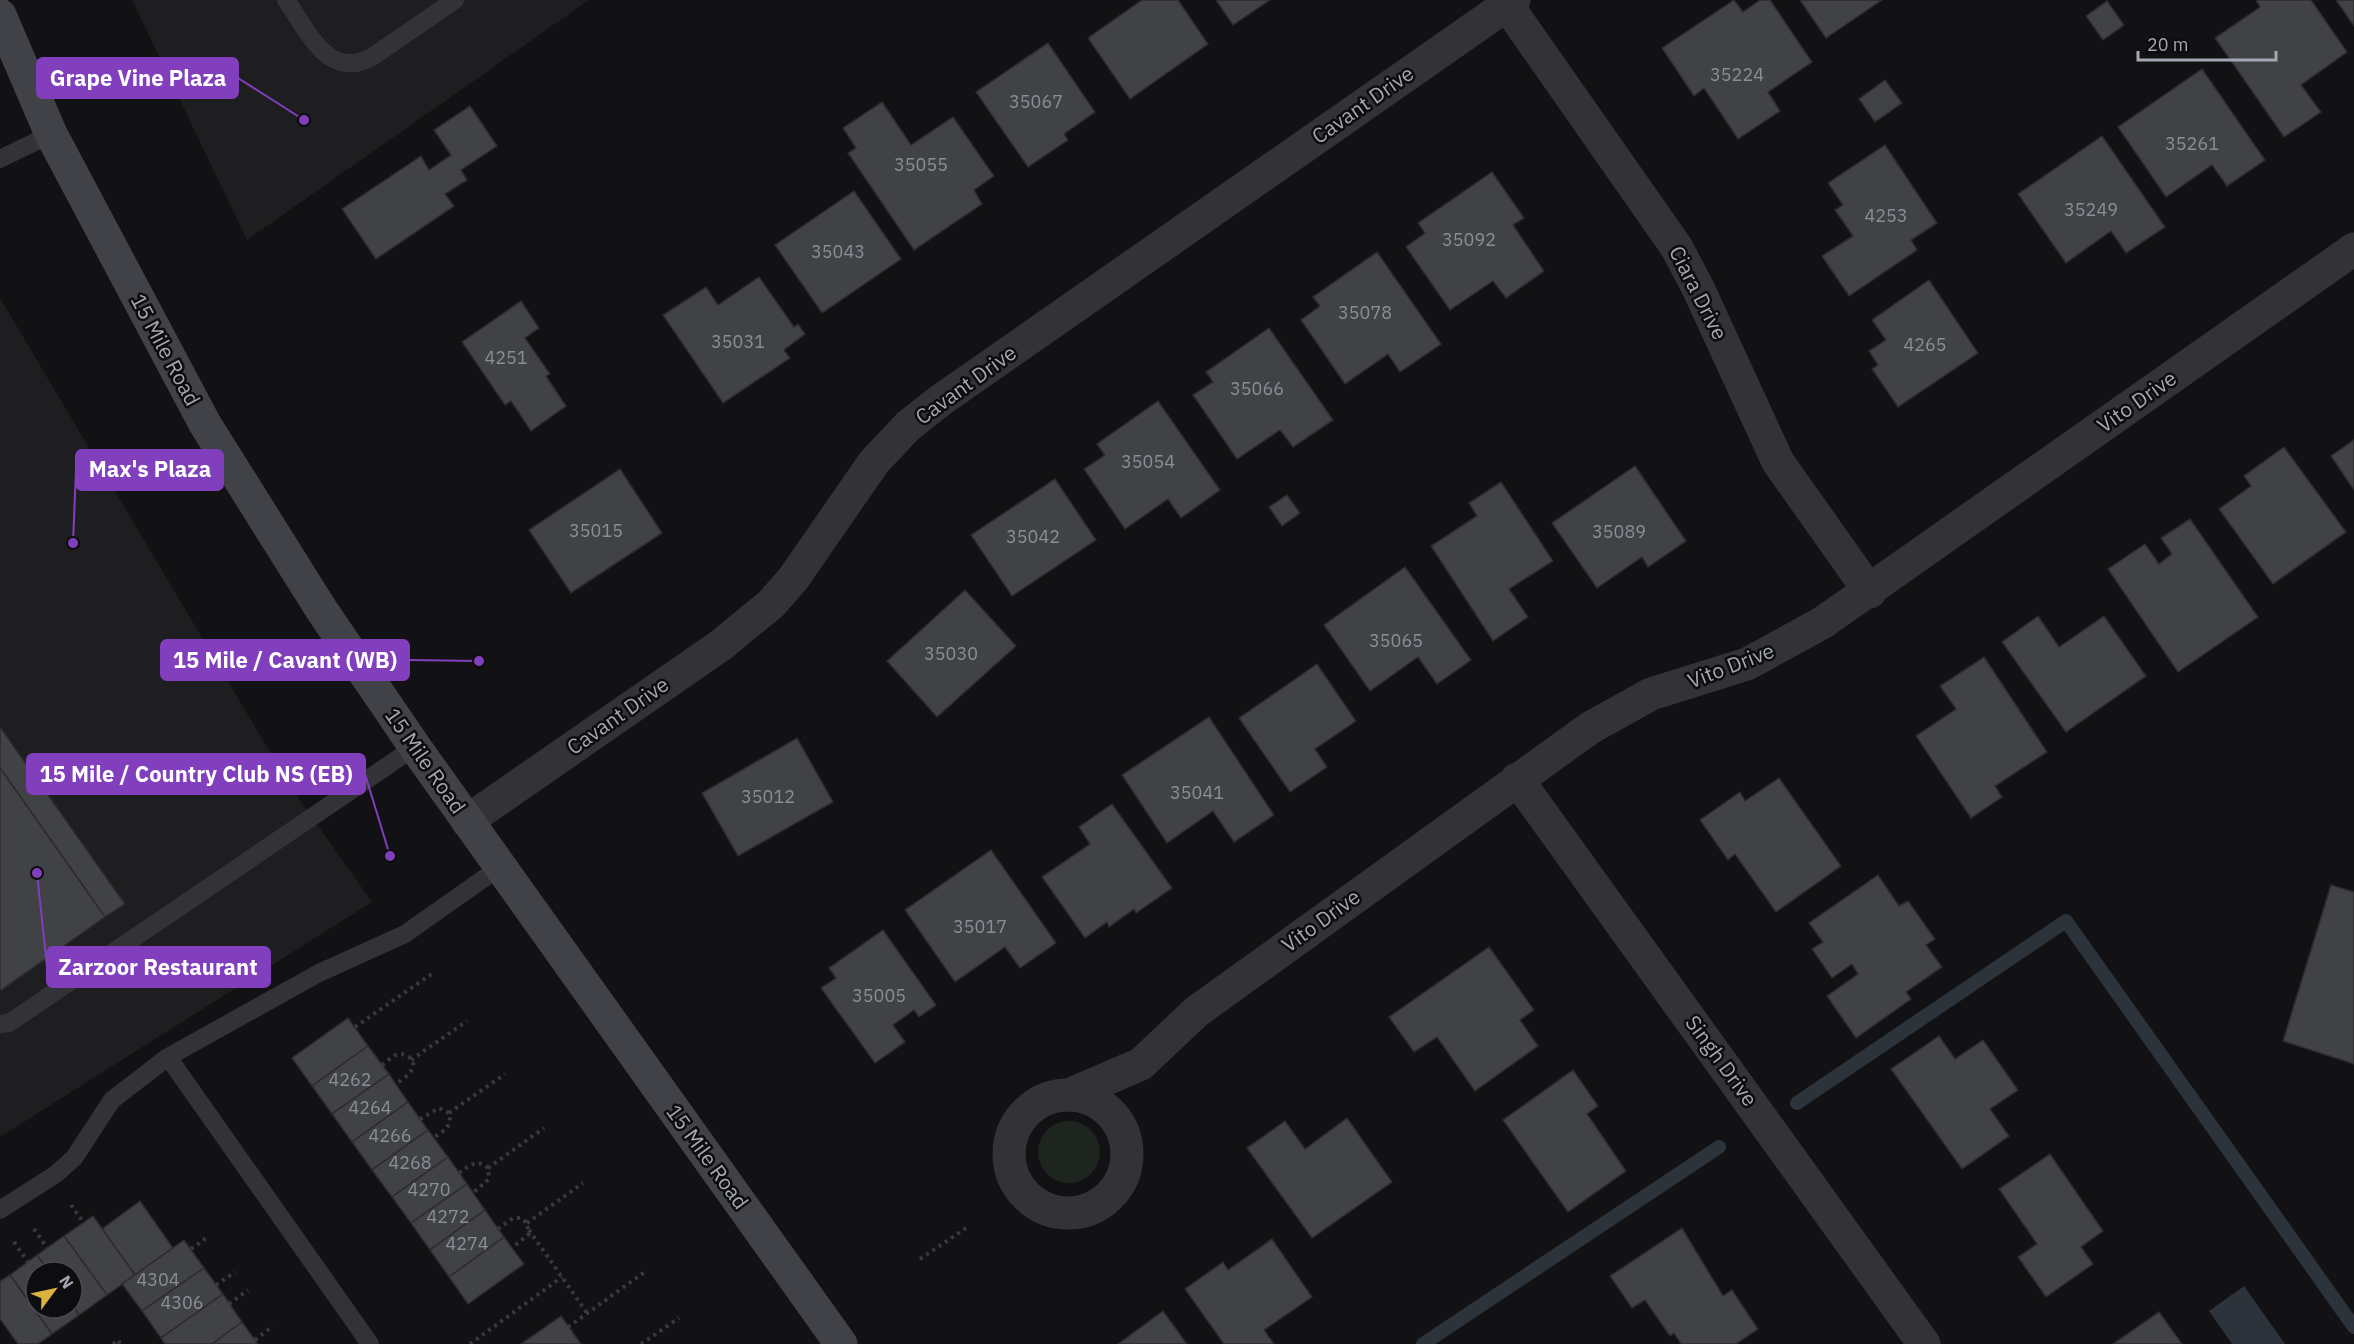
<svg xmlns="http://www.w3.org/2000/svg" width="2354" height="1344" font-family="'IBM Plex Sans',sans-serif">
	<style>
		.built { fill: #1e1e20 }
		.green { fill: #1e251f }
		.water { fill: #2c333a }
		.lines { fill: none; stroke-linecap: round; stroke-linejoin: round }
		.stream { stroke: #2c333a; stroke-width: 14 }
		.building { fill: #414246; stroke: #2c2c2e; stroke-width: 1.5 }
		.path { stroke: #393a3e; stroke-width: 4; stroke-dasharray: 3 4.5; stroke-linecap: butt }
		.service { stroke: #333337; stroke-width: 18 }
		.minor { stroke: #333337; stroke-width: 33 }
		.secondary { stroke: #414247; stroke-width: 33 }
		.labels { text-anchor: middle; stroke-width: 5; stroke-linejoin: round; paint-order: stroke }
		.number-label { font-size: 18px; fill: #8b8e97 }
		.street-label { font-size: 21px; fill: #a4a8b2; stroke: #0d0c0e }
		.leader { fill: none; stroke: #813fbd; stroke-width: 2 }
		.callout-dot { fill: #813fbd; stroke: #0d0c0e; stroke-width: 2 }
		.callout { fill: #813fbd; stroke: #813fbd; stroke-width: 2 }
		.callout-label { font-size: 22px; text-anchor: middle; font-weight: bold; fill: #fff }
	</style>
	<rect width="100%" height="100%" fill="#121113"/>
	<g class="built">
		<path d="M 132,0 L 589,0 L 247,240 Z"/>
		<path d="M 0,298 L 292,789 L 372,902 L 0,1137 Z"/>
	</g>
	<circle class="green" cx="1069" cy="1152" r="31"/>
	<path class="water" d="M 2244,1286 L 2285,1344 L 2232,1344 L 2209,1311 Z"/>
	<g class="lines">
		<g class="stream">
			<path d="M 1797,1103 L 2066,921 L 2354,1327"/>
			<path d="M 1423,1344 L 1719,1147"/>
		</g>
	</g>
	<g class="building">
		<path d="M 1142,0 L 1178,0 L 1208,44 L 1130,99 L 1088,38 Z"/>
		<path d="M 1216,0 L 1270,0 L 1233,25 Z"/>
		<path d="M 1734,0 L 1743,12 L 1760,0 L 1770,0 L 1812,62 L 1768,92 L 1780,111 L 1738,139 L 1704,88 L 1694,96 L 1662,48 Z"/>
		<path d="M 1800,0 L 1882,0 L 1826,38 Z"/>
		<path d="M 2256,0 L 2311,0 L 2347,52 L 2301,85 L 2321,112 L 2284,137 L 2215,38 L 2260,7 Z"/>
		<path d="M 2336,0 L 2354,0 L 2354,26 Z"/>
		<path d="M 2107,1 L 2124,25 L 2103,40 L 2086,16 Z"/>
		<path d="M 1048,43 L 1095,112 L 1064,134 L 1068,140 L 1028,167 L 976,92 Z"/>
		<path d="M 2202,69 L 2265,160 L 2227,186 L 2212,165 L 2166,197 L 2118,127 Z"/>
		<path d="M 1885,80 L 1902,103 L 1875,122 L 1859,99 Z"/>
		<path d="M 882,102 L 911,145 L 953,117 L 994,176 L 974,190 L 982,204 L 914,250 L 848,153 L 856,148 L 843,128 Z"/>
		<path d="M 470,106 L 497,146 L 461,170 L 467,180 L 445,194 L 454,206 L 376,259 L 342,209 L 421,156 L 429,170 L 451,155 L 434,130 Z"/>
		<path d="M 2102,136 L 2165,227 L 2126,253 L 2111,231 L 2066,263 L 2018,194 Z"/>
		<path d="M 1885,145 L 1937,223 L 1911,240 L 1917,250 L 1849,296 L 1822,256 L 1853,236 L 1835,210 L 1843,205 L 1828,183 Z"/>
		<path d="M 1492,172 L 1524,218 L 1513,225 L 1544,271 L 1506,298 L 1493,281 L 1450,310 L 1406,247 L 1425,233 L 1418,223 Z"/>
		<path d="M 854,191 L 901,259 L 822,313 L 775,245 Z"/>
		<path d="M 1377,252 L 1441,344 L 1400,372 L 1388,354 L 1345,384 L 1301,320 L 1320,306 L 1313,297 Z"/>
		<path d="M 759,277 L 794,327 L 798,324 L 805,334 L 784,350 L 790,358 L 723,403 L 663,315 L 706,287 L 718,305 Z"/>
		<path d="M 1929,280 L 1978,353 L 1898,407 L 1872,369 L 1878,365 L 1869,351 L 1886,340 L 1872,320 Z"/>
		<path d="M 521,301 L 539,328 L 525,338 L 550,374 L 546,376 L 566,406 L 531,431 L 511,401 L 505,405 L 462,342 Z"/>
		<path d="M 1269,328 L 1333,420 L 1293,447 L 1280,430 L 1237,459 L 1193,395 L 1213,382 L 1206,372 Z"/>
		<path d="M 1158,401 L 1220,490 L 1181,518 L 1168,499 L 1125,529 L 1084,469 L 1105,455 L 1097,444 Z"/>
		<path d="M 2354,440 L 2354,490 L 2331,456 Z"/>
		<path d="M 2284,447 L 2346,532 L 2273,584 L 2219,509 L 2251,486 L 2244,476 Z"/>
		<path d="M 1635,466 L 1686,541 L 1648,567 L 1642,557 L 1597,588 L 1552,523 Z"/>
		<path d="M 620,469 L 662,533 L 571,593 L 529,530 Z"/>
		<path d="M 1055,479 L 1096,540 L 1012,596 L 971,535 Z"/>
		<path d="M 1501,482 L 1553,561 L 1509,589 L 1528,617 L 1493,641 L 1431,546 L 1477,516 L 1469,503 Z"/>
		<path d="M 1287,495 L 1300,513 L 1282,526 L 1269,507 Z"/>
		<path d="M 2190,519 L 2258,617 L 2178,672 L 2108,569 L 2145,544 L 2159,564 L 2172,554 L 2161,538 Z"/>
		<path d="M 1405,567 L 1471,660 L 1437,684 L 1418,657 L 1370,691 L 1324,625 Z"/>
		<path d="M 965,590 L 1016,646 L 937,717 L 887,661 Z"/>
		<path d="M 2038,616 L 2059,647 L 2104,616 L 2146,676 L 2066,732 L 2002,642 Z"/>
		<path d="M 1984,657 L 2047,752 L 1995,786 L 2002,797 L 1971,818 L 1916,736 L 1956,709 L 1940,686 Z"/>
		<path d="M 1317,664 L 1356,721 L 1315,749 L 1327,767 L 1290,792 L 1239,718 Z"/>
		<path d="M 1209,717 L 1274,815 L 1234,842 L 1213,811 L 1167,843 L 1122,775 Z"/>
		<path d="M 0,727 L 125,904 L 105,917 L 0,768 Z"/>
		<path d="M 797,738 L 833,802 L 738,856 L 702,793 Z"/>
		<path d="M 0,768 L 105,917 L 0,991 Z"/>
		<path d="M 1779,778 L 1841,866 L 1776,912 L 1735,854 L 1728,860 L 1700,820 L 1740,792 L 1745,801 Z"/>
		<path d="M 1112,804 L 1172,888 L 1136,913 L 1134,909 L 1109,927 L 1107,922 L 1085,938 L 1042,877 L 1090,844 L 1079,827 Z"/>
		<path d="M 991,850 L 1056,943 L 1020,968 L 1005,947 L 955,982 L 905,910 Z"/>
		<path d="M 1878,875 L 1899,906 L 1908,901 L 1935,939 L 1926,945 L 1942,967 L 1906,992 L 1911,999 L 1856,1038 L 1827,996 L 1858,974 L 1852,964 L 1832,978 L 1812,949 L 1823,942 L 1809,923 Z"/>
		<path d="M 2331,885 L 2354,892 L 2354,1064 L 2283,1041 Z"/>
		<path d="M 883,930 L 936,1005 L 919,1017 L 914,1010 L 893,1025 L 905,1042 L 875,1063 L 821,988 L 836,978 L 829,968 Z"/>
		<path d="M 1489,947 L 1534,1010 L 1520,1020 L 1538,1046 L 1475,1091 L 1437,1037 L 1414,1052 L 1389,1017 Z"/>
		<path d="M 348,1018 L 368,1046 L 312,1086 L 292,1058 Z"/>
		<path d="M 1939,1036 L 1955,1059 L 1983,1040 L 2018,1090 L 1990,1109 L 2009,1136 L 1962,1169 L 1891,1069 Z"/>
		<path d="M 368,1046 L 389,1074 L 332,1114 L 312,1086 Z"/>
		<path d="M 1573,1070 L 1598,1106 L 1587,1114 L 1626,1171 L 1568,1212 L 1503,1120 Z"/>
		<path d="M 389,1074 L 408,1102 L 352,1142 L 332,1114 Z"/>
		<path d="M 408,1102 L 428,1130 L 372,1170 L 352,1142 Z"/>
		<path d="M 1347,1118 L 1392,1182 L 1312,1238 L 1247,1148 L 1285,1121 L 1305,1149 Z"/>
		<path d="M 428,1130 L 448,1157 L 392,1197 L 372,1170 Z"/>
		<path d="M 2050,1154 L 2103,1231 L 2081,1247 L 2093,1264 L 2046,1297 L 2018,1257 L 2037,1244 L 1999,1189 Z"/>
		<path d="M 448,1157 L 467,1184 L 411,1223 L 392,1197 Z"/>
		<path d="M 467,1184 L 485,1210 L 430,1250 L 411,1223 Z"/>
		<path d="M 140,1201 L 173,1248 L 135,1275 L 102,1229 Z"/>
		<path d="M 485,1210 L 504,1237 L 449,1277 L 430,1250 Z"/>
		<path d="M 93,1216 L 135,1275 L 107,1295 L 64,1236 Z"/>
		<path d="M 1682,1228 L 1723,1296 L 1732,1290 L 1758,1329 L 1736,1344 L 1681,1344 L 1674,1333 L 1670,1336 L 1645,1300 L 1632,1308 L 1610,1276 Z"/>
		<path d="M 64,1236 L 107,1295 L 79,1315 L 72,1304 L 72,1272 L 49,1272 L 37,1255 Z"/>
		<path d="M 504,1237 L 524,1264 L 468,1304 L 449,1277 Z"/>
		<path d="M 1272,1239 L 1312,1297 L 1264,1330 L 1274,1344 L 1224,1344 L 1185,1289 L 1223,1262 L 1228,1270 Z"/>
		<path d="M 184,1240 L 204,1268 L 142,1311 L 122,1284 Z"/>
		<path d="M 37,1255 L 49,1272 L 36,1272 L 36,1308 L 72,1308 L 72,1304 L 79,1315 L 52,1334 L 10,1275 Z"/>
		<path d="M 204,1268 L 223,1294 L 161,1338 L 142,1311 Z"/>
		<path d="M 10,1275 L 52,1334 L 38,1344 L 18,1344 L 0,1319 L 0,1281 Z"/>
		<path d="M 223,1294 L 242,1322 L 212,1344 L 165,1344 L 161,1338 Z"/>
		<path d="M 1163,1311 L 1187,1344 L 1118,1344 Z"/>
		<path d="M 2159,1312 L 2182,1344 L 2113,1344 Z"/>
		<path d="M 561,1316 L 581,1344 L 521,1344 Z"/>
		<path d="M 242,1322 L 258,1344 L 212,1344 Z"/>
	</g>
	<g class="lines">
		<g class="path">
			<path d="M 355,1027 L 433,973"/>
			<path d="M 411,1060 L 467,1021"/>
			<path d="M 382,1065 C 387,1062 393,1055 399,1054 C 403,1054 406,1055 409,1057 C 421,1068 404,1078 396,1084"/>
			<path d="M 449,1113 L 505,1074"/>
			<path d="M 420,1119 L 439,1108 L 449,1113 C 453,1127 443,1131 433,1138"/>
			<path d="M 488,1168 L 544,1128"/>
			<path d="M 459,1173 C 469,1166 477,1158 488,1168 L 489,1179 L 473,1193"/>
			<path d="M 71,1205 L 83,1222"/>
			<path d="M 527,1223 L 583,1183"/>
			<path d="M 34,1229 L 47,1248"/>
			<path d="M 498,1229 L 513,1218 L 521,1218 L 527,1223 L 529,1234 L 512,1248"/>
			<path d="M 529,1230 L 587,1313"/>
			<path d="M 14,1242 L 28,1262"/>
			<path d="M 191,1249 L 209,1236"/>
			<path d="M 920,1259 L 969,1226"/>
			<path d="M 216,1285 L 235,1272"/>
			<path d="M 229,1304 L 248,1290"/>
			<path d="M 568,1327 L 646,1271"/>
			<path d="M 255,1340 L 273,1326"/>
			<path d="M 113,1344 L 118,1340 L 120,1344"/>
			<path d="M 470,1344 L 562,1277"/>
			<path d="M 641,1344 L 679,1318"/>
		</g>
		<g class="service">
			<path d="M 286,0 C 308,31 328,81 372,57 L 455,0"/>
			<path d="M 0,159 L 51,134"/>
			<path d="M 0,1024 L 9,1023 L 415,747"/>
			<path d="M 168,1057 L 370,1344"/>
			<path d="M 0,1210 L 56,1174 L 74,1158 L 112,1100 L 168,1057 L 319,973 L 405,934 L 500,867"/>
		</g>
		<g class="minor">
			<path d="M 1507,5 L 1677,248 L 1698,288 L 1778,462 L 1870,592"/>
			<path d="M 1517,779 L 1924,1344"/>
			<path d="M 467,821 L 721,645 L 771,604 L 793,579 L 874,462 L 908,426 L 941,400 L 1514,0"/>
			<circle cx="1068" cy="1154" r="59"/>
			<path d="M 1069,1095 L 1141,1064 L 1196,1012 L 1590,728 L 1651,694 L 1747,664 L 1822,623 L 2354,249"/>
		</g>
		<path class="secondary" d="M 0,15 L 51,134 L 205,424 L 321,609 L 415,747 L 841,1344"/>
	</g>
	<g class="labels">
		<g class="number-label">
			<text x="1737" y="81">35224</text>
			<text x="1036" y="108">35067</text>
			<text x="2192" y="150">35261</text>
			<text x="921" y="171">35055</text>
			<text x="2091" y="216">35249</text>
			<text x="1886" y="222">4253</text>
			<text x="1469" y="246">35092</text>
			<text x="838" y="258">35043</text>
			<text x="1365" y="319">35078</text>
			<text x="738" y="348">35031</text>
			<text x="1925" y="351">4265</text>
			<text x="506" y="364">4251</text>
			<text x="1257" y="395">35066</text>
			<text x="1148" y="468">35054</text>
			<text x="596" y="537">35015</text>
			<text x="1619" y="538">35089</text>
			<text x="1033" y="543">35042</text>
			<text x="1396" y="647">35065</text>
			<text x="951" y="660">35030</text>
			<text x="1197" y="799">35041</text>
			<text x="768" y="803">35012</text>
			<text x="980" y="933">35017</text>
			<text x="879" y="1002">35005</text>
			<text x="350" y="1086">4262</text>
			<text x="370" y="1114">4264</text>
			<text x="390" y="1142">4266</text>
			<text x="410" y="1169">4268</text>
			<text x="429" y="1196">4270</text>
			<text x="448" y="1223">4272</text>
			<text x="467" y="1250">4274</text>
			<text x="158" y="1286">4304</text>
			<text x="182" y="1309">4306</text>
		</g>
		<g class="street-label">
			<text transform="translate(1363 105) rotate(-35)" y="7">Cavant Drive</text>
			<text transform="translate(1698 293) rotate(63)" y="7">Ciara Drive</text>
			<text transform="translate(165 350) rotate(62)" y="7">15 Mile Road</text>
			<text transform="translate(966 385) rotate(-36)" y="7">Cavant Drive</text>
			<text transform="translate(2137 402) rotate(-35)" y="7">Vito Drive</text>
			<text transform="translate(1731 666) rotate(-21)" y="7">Vito Drive</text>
			<text transform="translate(618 716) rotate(-35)" y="7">Cavant Drive</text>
			<text transform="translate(425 761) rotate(55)" y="7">15 Mile Road</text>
			<text transform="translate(1321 921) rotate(-36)" y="7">Vito Drive</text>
			<text transform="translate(1721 1061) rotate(54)" y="7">Singh Drive</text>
			<text transform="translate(707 1157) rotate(54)" y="7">15 Mile Road</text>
		</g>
	</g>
	<path class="leader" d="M304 120L238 78M73 543L76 470M479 661L409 660M390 856L365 774M37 873L47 967"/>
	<g class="callout-dot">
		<circle cx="304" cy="120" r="6"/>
		<circle cx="73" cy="543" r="6"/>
		<circle cx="479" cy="661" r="6"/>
		<circle cx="390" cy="856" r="6"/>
		<circle cx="37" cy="873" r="6"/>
	</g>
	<g class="callout">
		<rect x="37" y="58" width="201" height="40" rx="6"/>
		<rect x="76" y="450" width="147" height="40" rx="6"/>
		<rect x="161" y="640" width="248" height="40" rx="6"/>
		<rect x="27" y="754" width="338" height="40" rx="6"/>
		<rect x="47" y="947" width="223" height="40" rx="6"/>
	</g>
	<g class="callout-label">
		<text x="138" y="86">Grape Vine Plaza</text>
		<text x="150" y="477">Max's Plaza</text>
		<text x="285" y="668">15 Mile / Cavant (WB)</text>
		<text x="196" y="782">15 Mile / Country Club NS (EB)</text>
		<text x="158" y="975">Zarzoor Restaurant</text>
	</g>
	<g transform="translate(54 1290) rotate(57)"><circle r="28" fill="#0d0c0e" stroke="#494a50" stroke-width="1.5"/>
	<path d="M0-4.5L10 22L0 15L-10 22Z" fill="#dcb140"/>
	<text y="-9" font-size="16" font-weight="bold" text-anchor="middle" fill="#a4a8b2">N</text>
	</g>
	<path d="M2138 51v9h138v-9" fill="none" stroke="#a4a8b2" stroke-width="3"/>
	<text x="2147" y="51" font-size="18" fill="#a4a8b2" stroke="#0d0c0e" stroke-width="4.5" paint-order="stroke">20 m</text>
</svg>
